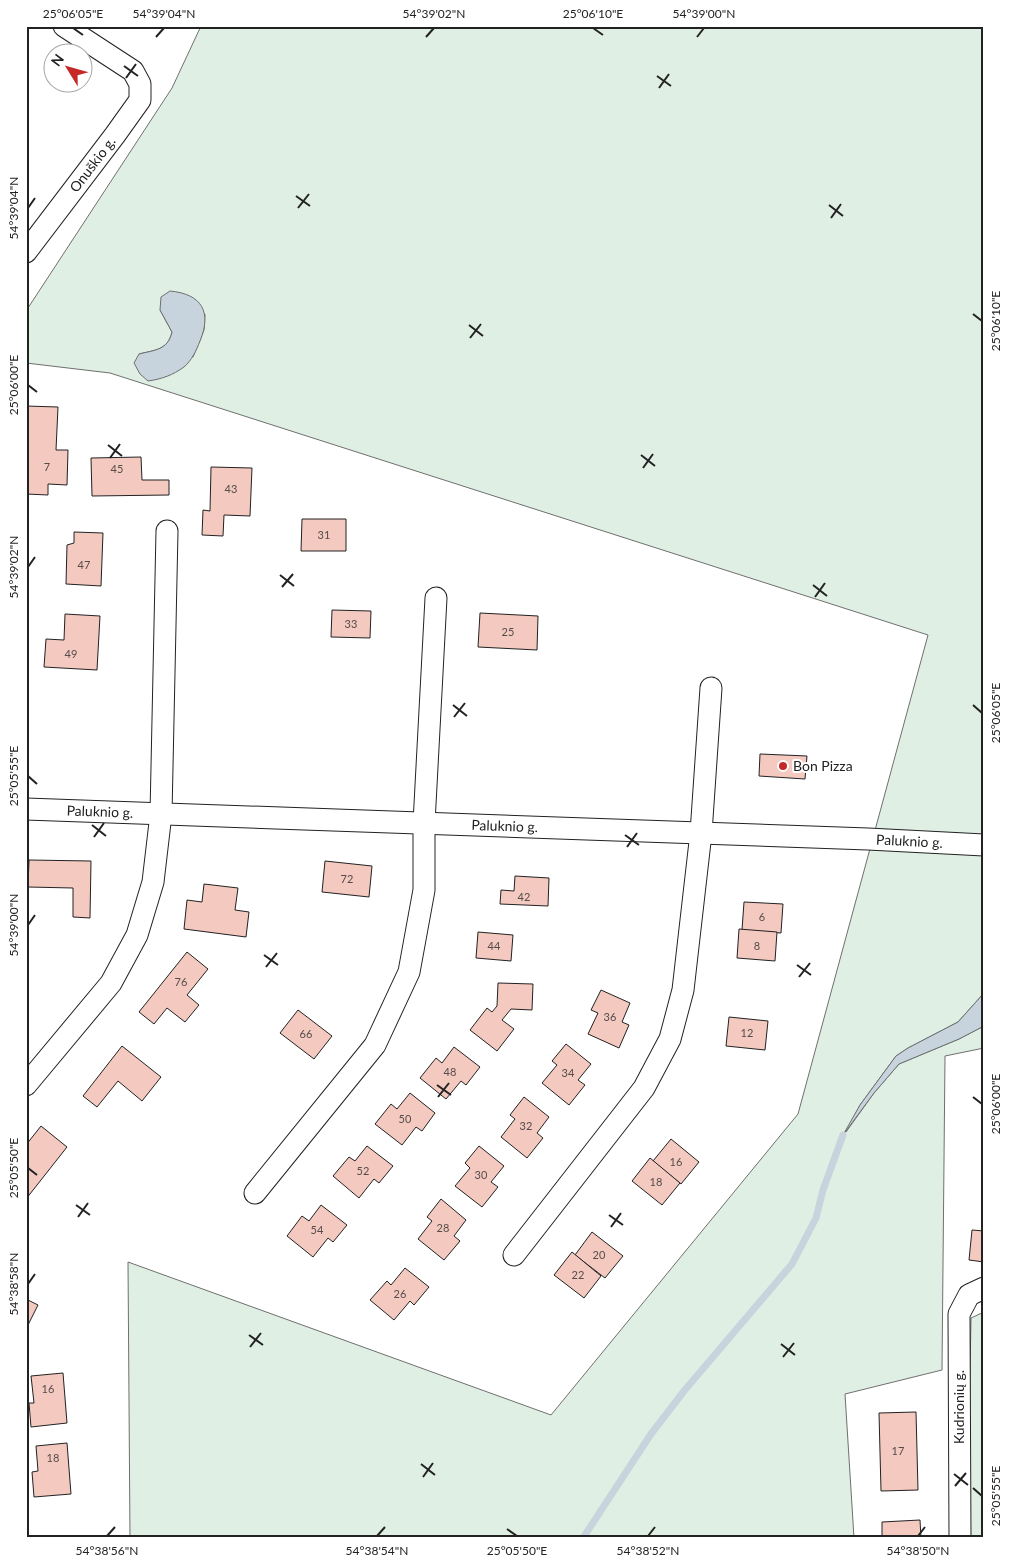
<svg xmlns="http://www.w3.org/2000/svg" width="1010" height="1564" font-family="Lato,sans-serif">
	<style>
		.green { fill: #e0efe3; stroke: #6f6f6f; fill-rule: evenodd }
		.water { fill: #c7d3dd; stroke: #6f6f6f }
		.lines { fill: none; stroke-linecap: round; stroke-linejoin: round }
		.stream { stroke: #c7d3dd; stroke-width: 7 }
		.building { fill: #f3c9c0; stroke: #222 }
		.street-casing { stroke: #222; stroke-width: 23 }
		.street { stroke: #fff; stroke-width: 21 }
		.ticks { fill: none; stroke: #222; stroke-width: 2 }
		.poi-dot { fill: #c62828; stroke: #fff; stroke-width: 2 }
		.labels { text-anchor: middle; stroke-width: 4; stroke-linejoin: round; paint-order: stroke }
		.number-label { font-size: 11px; fill: #564c4a }
		.street-label { font-size: 14px; fill: #222; stroke: #fff }
		.poi-label { font-size: 14px; fill: #222; stroke: #fff; text-anchor: start }
		.neatline { fill: none; stroke: #222; stroke-width: 2 }
		.ticks-label { font-size: 12px; text-anchor: middle; fill: #222 }
	</style>
	<rect width="100%" height="100%" fill="#fff"/>
	<g class="green">
		<path d="M 201,26 L 984,26 L 984,993 L 958,1022 L 908,1048 L 896,1056 L 860,1105 L 846,1132 L 874,1093 L 899,1064 L 959,1039 L 984,1026 L 984,1048 L 945,1056 L 942,1370 L 845,1394 L 854,1538 L 130,1538 L 128,1262 L 551,1415 L 798,1114 L 928,635 L 110,373 L 26,363 L 26,311 L 172,88 ZM 160,310 L 205,314 L 204,330 L 193,357 L 139,354 C 155,350 168,350 172,332 Z"/>
		<path d="M 984,1312 L 984,1538 L 967,1538 L 971,1318 Z"/>
	</g>
	<g class="water">
		<path d="M 170,291 C 202,294 212,312 200,341 C 196,351 192,360 184,367 C 173,375 162,379 148,381 L 140,374 L 134,363 L 139,354 C 155,350 168,350 172,332 L 160,310 L 161,297 Z"/>
		<path d="M 984,993 L 984,1026 L 959,1039 L 899,1064 L 874,1093 L 843,1135 L 860,1105 L 896,1056 L 908,1048 L 958,1022 Z"/>
	</g>
	<g class="lines">
		<path class="stream" d="M 583,1538 L 651,1434 L 684,1391 L 792,1264 L 816,1218 L 823,1190 L 843,1135"/>
	</g>
	<g class="building">
		<path d="M 26,406 L 58,407 L 56,450 L 68,450 L 67,485 L 48,484 L 48,495 L 26,494 Z"/>
		<path d="M 141,457 L 142,480 L 169,480 L 169,495 L 92,496 L 91,458 Z"/>
		<path d="M 211,467 L 252,468 L 250,516 L 224,515 L 223,536 L 202,535 L 203,510 L 210,511 Z"/>
		<path d="M 302,519 L 346,519 L 346,551 L 301,551 Z"/>
		<path d="M 74,532 L 103,533 L 101,586 L 66,584 L 67,545 L 74,543 Z"/>
		<path d="M 332,610 L 371,611 L 370,638 L 331,637 Z"/>
		<path d="M 480,613 L 538,616 L 537,650 L 478,647 Z"/>
		<path d="M 65,614 L 100,616 L 97,670 L 44,667 L 46,639 L 64,640 Z"/>
		<path d="M 760,754 L 807,756 L 805,779 L 759,776 Z"/>
		<path d="M 29,860 L 91,861 L 90,918 L 73,917 L 73,888 L 28,887 Z"/>
		<path d="M 325,861 L 372,866 L 369,897 L 322,892 Z"/>
		<path d="M 515,876 L 549,878 L 548,906 L 500,904 L 501,890 L 514,891 Z"/>
		<path d="M 204,884 L 238,888 L 235,910 L 249,912 L 246,937 L 184,929 L 187,900 L 202,902 Z"/>
		<path d="M 744,902 L 783,904 L 781,933 L 742,930 Z"/>
		<path d="M 739,929 L 777,932 L 775,961 L 737,958 Z"/>
		<path d="M 478,932 L 513,935 L 511,961 L 476,958 Z"/>
		<path d="M 187,952 L 208,969 L 187,995 L 199,1005 L 185,1022 L 167,1008 L 154,1024 L 139,1012 Z"/>
		<path d="M 498,983 L 533,984 L 532,1010 L 511,1009 L 502,1020 L 514,1029 L 497,1051 L 470,1030 L 487,1008 L 492,1012 L 497,1006 Z"/>
		<path d="M 601,990 L 630,1003 L 622,1022 L 629,1025 L 619,1048 L 588,1034 L 598,1013 L 591,1010 Z"/>
		<path d="M 298,1010 L 332,1036 L 314,1059 L 280,1033 Z"/>
		<path d="M 729,1017 L 768,1021 L 765,1050 L 726,1046 Z"/>
		<path d="M 566,1044 L 591,1064 L 578,1080 L 585,1085 L 569,1105 L 542,1083 L 557,1065 L 552,1061 Z"/>
		<path d="M 122,1046 L 161,1077 L 142,1101 L 118,1081 L 97,1107 L 83,1096 Z"/>
		<path d="M 454,1047 L 480,1067 L 466,1085 L 461,1081 L 446,1099 L 420,1078 L 436,1058 L 442,1063 Z"/>
		<path d="M 410,1093 L 435,1113 L 422,1131 L 416,1127 L 402,1145 L 375,1124 L 391,1104 L 397,1109 Z"/>
		<path d="M 524,1097 L 549,1117 L 537,1133 L 543,1138 L 527,1158 L 501,1137 L 515,1119 L 510,1115 Z"/>
		<path d="M 41,1126 L 67,1147 L 26,1199 L 26,1145 Z"/>
		<path d="M 671,1139 L 699,1162 L 681,1184 L 653,1161 Z"/>
		<path d="M 367,1146 L 393,1166 L 379,1183 L 374,1179 L 359,1198 L 333,1176 L 349,1157 L 355,1161 Z"/>
		<path d="M 479,1146 L 504,1166 L 491,1182 L 498,1187 L 482,1207 L 455,1186 L 470,1168 L 465,1163 Z"/>
		<path d="M 650,1158 L 680,1183 L 662,1205 L 632,1181 Z"/>
		<path d="M 441,1199 L 466,1220 L 454,1236 L 460,1241 L 444,1260 L 418,1239 L 432,1221 L 427,1217 Z"/>
		<path d="M 321,1205 L 347,1225 L 333,1242 L 328,1238 L 313,1257 L 287,1236 L 302,1216 L 309,1221 Z"/>
		<path d="M 972,1230 L 984,1231 L 984,1262 L 969,1260 Z"/>
		<path d="M 592,1232 L 623,1256 L 605,1278 L 575,1255 Z"/>
		<path d="M 572,1252 L 601,1276 L 584,1298 L 554,1275 Z"/>
		<path d="M 405,1268 L 429,1287 L 414,1305 L 410,1301 L 394,1320 L 370,1300 L 387,1281 L 391,1285 Z"/>
		<path d="M 26,1299 L 38,1305 L 26,1329 Z"/>
		<path d="M 63,1373 L 67,1423 L 31,1427 L 29,1403 L 34,1403 L 31,1376 Z"/>
		<path d="M 916,1412 L 918,1490 L 881,1491 L 879,1413 Z"/>
		<path d="M 67,1443 L 71,1494 L 34,1497 L 32,1472 L 38,1471 L 36,1446 Z"/>
		<path d="M 920,1520 L 921,1538 L 882,1538 L 882,1522 Z"/>
	</g>
	<g class="lines">
		<g class="street-casing">
			<g id="street">
				<path id="s1" d="M 26,252 L 115,135 L 140,100 L 140,84 L 133,71 L 64,26"/>
				<path id="s2" d="M 26,809 L 868,839 L 984,845"/>
				<path d="M 26,1085 L 111,983 L 137,935 L 153,882 L 161,814 L 167,531"/>
				<path d="M 255,1193 L 375,1045 L 409,972 L 424,890 L 424,823 L 436,598"/>
				<path d="M 514,1255 L 644,1088 L 670,1039 L 683,990 L 701,833 L 711,688"/>
				<path d="M 960,1538 L 959,1314 L 969,1295 L 984,1288"/>
			</g>
		</g>
		<use href="#street" class="street"/>
	</g>
	<path class="ticks" d="M 73,28 L 83,35M 593,28 L 603,35M 156,37 L 164,28M 426,37 L 434,28M 697,37 L 704,28M 124,66 L 138,76M 657,76 L 671,86M 126,78 L 136,64M 659,88 L 669,74M 296,196 L 310,206M 829,205 L 843,216M 28,208 L 35,198M 298,208 L 309,194M 831,218 L 841,204M 973,314 L 982,321M 469,325 L 483,336M 470,338 L 481,324M 28,385 L 37,392M 108,445 L 122,456M 641,455 L 655,466M 110,458 L 120,444M 643,468 L 653,454M 28,567 L 35,557M 280,575 L 294,586M 813,585 L 827,596M 282,587 L 293,574M 815,597 L 825,583M 453,705 L 467,716M 973,705 L 982,713M 454,717 L 465,703M 28,776 L 37,784M 92,825 L 106,836M 625,835 L 639,845M 94,837 L 104,823M 627,847 L 637,833M 28,925 L 35,915M 264,955 L 278,965M 797,965 L 811,975M 266,967 L 277,953M 799,977 L 810,963M 437,1085 L 451,1095M 438,1097 L 449,1083M 973,1097 L 982,1104M 28,1168 L 37,1175M 76,1205 L 90,1215M 609,1215 L 623,1225M 78,1217 L 88,1203M 611,1227 L 621,1213M 28,1284 L 35,1274M 249,1335 L 263,1345M 781,1344 L 795,1355M 250,1347 L 261,1333M 783,1357 L 794,1343M 421,1464 L 435,1475M 954,1474 L 968,1485M 423,1477 L 433,1463M 955,1486 L 966,1473M 973,1488 L 982,1496M 507,1529 L 517,1536M 107,1536 L 115,1527M 377,1536 L 385,1527M 648,1536 L 655,1527M 918,1536 L 925,1527"/>
	<circle class="poi-dot" cx="783" cy="766" r="5"/>
	<g class="labels">
		<g class="number-label">
			<text x="47" y="471">7</text>
			<text x="117" y="473">45</text>
			<text x="231" y="493">43</text>
			<text x="324" y="539">31</text>
			<text x="84" y="569">47</text>
			<text x="351" y="628">33</text>
			<text x="508" y="636">25</text>
			<text x="71" y="658">49</text>
			<text x="347" y="883">72</text>
			<text x="524" y="901">42</text>
			<text x="762" y="921">6</text>
			<text x="494" y="950">44</text>
			<text x="757" y="950">8</text>
			<text x="181" y="986">76</text>
			<text x="610" y="1021">36</text>
			<text x="747" y="1037">12</text>
			<text x="306" y="1038">66</text>
			<text x="450" y="1076">48</text>
			<text x="568" y="1077">34</text>
			<text x="405" y="1123">50</text>
			<text x="526" y="1130">32</text>
			<text x="676" y="1166">16</text>
			<text x="363" y="1175">52</text>
			<text x="481" y="1179">30</text>
			<text x="656" y="1186">18</text>
			<text x="443" y="1232">28</text>
			<text x="317" y="1234">54</text>
			<text x="599" y="1259">20</text>
			<text x="578" y="1279">22</text>
			<text x="400" y="1298">26</text>
			<text x="48" y="1393">16</text>
			<text x="898" y="1455">17</text>
			<text x="53" y="1462">18</text>
		</g>
		<g class="street-label">
			<text dy="5" stroke="none"><textPath href="#s1" startOffset="110">Onuškio g.</textPath></text>
			<text dy="5" stroke="none"><textPath href="#s2" startOffset="74">Paluknio g.</textPath></text>
			<text dy="5" stroke="none"><textPath href="#s2" startOffset="479">Paluknio g.</textPath></text>
			<text dy="5" stroke="none"><textPath href="#s2" startOffset="884">Paluknio g.</textPath></text>
			<text transform="translate(959 1407) rotate(-90)" y="5">Kudrionių g.</text>
		</g>
		<g class="poi-label">
			<text x="793" y="771">Bon Pizza</text>
		</g>
	</g>
	<rect width="1010" height="1564" fill="none" stroke="#ffffff" stroke-width="55"/>
	<g transform="translate(68 68) rotate(307)"><circle r="24" fill="#ffffff" stroke="#a7a7a7"/>
	<path d="M0-4L9 19L0 12L-9 19Z" fill="#c62828"/>
	<text y="-8" font-size="14" font-weight="bold" text-anchor="middle" fill="#222222">N</text>
	</g>
	<rect x="28" y="28" width="954" height="1508" class="neatline"/>
	<g class="ticks-label">
		<text x="73" y="18">25°06'05"E</text>
		<text x="164" y="18">54°39'04"N</text>
		<text x="434" y="18">54°39'02"N</text>
		<text x="593" y="18">25°06'10"E</text>
		<text x="704" y="18">54°39'00"N</text>
		<text transform="translate(14 208) rotate(-90)" y="4">54°39'04"N</text>
		<text transform="translate(996 321) rotate(-90)" y="4">25°06'10"E</text>
		<text transform="translate(14 385) rotate(-90)" y="4">25°06'00"E</text>
		<text transform="translate(14 567) rotate(-90)" y="4">54°39'02"N</text>
		<text transform="translate(996 713) rotate(-90)" y="4">25°06'05"E</text>
		<text transform="translate(14 776) rotate(-90)" y="4">25°05'55"E</text>
		<text transform="translate(14 925) rotate(-90)" y="4">54°39'00"N</text>
		<text transform="translate(996 1104) rotate(-90)" y="4">25°06'00"E</text>
		<text transform="translate(14 1168) rotate(-90)" y="4">25°05'50"E</text>
		<text transform="translate(14 1284) rotate(-90)" y="4">54°38'58"N</text>
		<text transform="translate(996 1496) rotate(-90)" y="4">25°05'55"E</text>
		<text x="107" y="1555">54°38'56"N</text>
		<text x="377" y="1555">54°38'54"N</text>
		<text x="517" y="1555">25°05'50"E</text>
		<text x="648" y="1555">54°38'52"N</text>
		<text x="918" y="1555">54°38'50"N</text>
	</g>
</svg>
